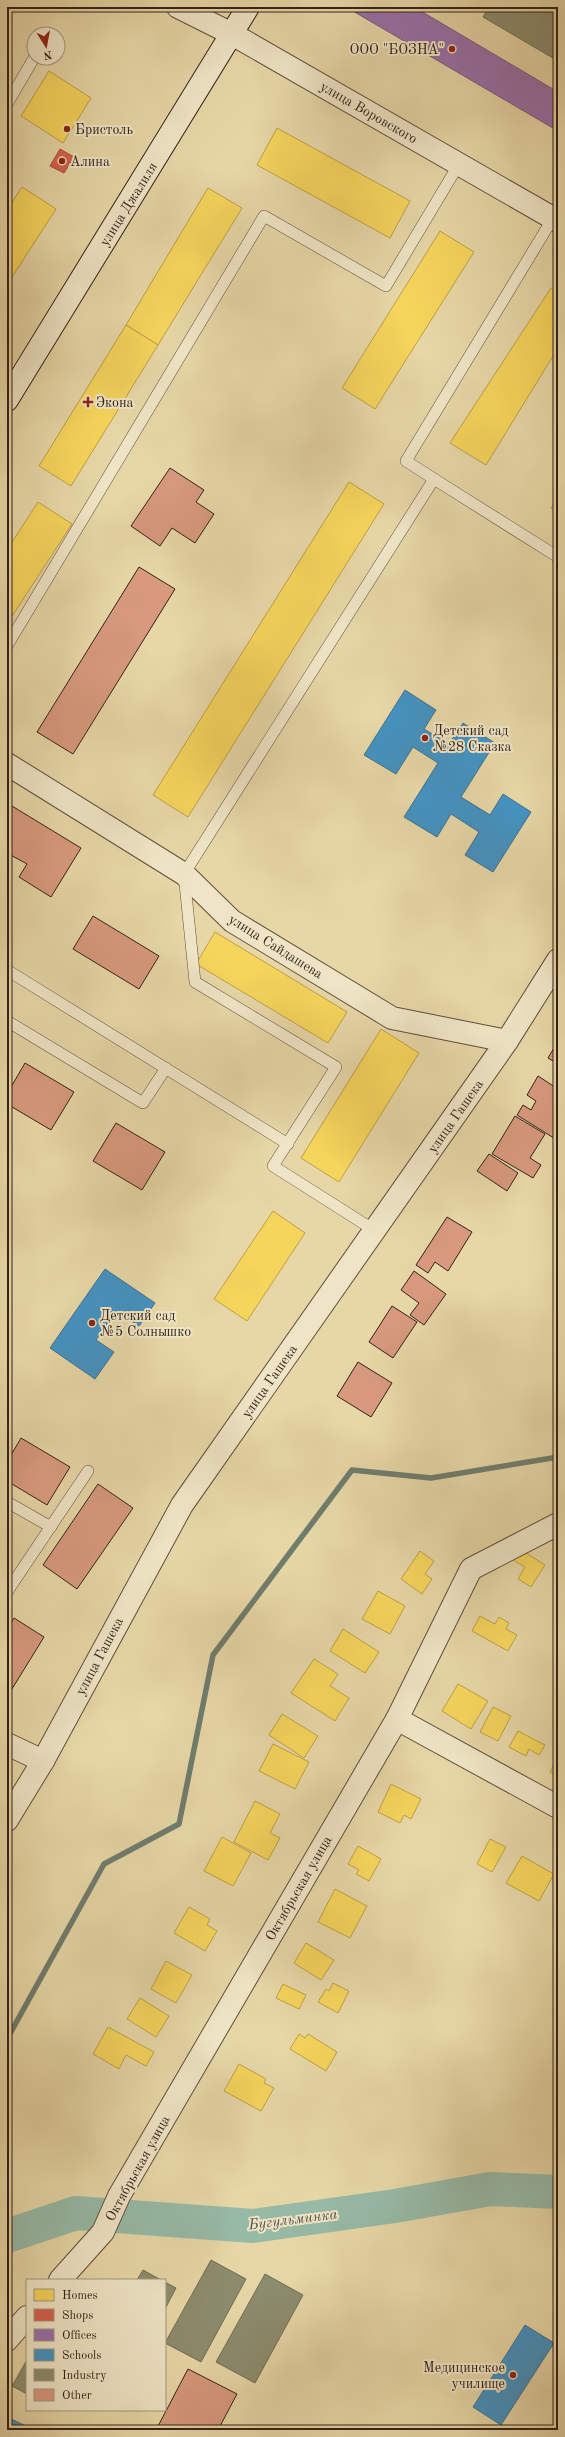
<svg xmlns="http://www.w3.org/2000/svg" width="565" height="2437" font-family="'Old Standard TT',serif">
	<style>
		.homes { fill: #f6d55c; stroke: #bc9f48 }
		.shops { fill: #d6604d; stroke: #a54d3d }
		.offices { fill: #9970ab; stroke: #7a587f }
		.schools { fill: #4393c3; stroke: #3e7190 }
		.industry { fill: #8c8c6e; stroke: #716c54 }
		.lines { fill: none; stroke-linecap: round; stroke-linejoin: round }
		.stream { stroke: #6f7d6e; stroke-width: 5.5 }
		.river { stroke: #97baa7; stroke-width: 34 }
		.building { fill: #d8997e; stroke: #332119 }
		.service-casing { stroke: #604e3c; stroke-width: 12 }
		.minor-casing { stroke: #604e3c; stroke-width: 24 }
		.tertiary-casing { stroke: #604e3c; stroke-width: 24 }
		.secondary-casing { stroke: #332119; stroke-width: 24 }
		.service { stroke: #efe5c6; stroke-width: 11 }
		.minor { stroke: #efe5c6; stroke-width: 22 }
		.tertiary { stroke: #efe5c6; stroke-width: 22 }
		.secondary { stroke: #efe5c6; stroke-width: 22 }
		.poi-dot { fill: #8f2418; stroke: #efe5c6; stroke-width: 1.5 }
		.labels { text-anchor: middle; stroke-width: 4; stroke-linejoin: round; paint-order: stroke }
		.poi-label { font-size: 14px; fill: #332119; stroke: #efe5c6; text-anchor: start }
		.street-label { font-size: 14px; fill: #332119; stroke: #efe5c6 }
		.water-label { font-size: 15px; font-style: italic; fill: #514f44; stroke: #efe5c6 }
	</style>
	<rect width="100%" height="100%" fill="#e7d7a7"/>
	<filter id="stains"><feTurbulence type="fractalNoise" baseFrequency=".005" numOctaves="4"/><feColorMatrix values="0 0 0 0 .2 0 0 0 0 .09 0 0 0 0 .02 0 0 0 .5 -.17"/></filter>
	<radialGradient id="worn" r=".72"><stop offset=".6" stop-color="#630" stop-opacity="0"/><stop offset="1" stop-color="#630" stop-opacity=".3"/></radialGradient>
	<g class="homes">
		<path d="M 49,71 L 91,98 L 63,143 L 21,116 Z"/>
		<path d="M 277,128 L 410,201 L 390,238 L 257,165 Z"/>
		<path d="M 22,187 L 56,209 L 7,285 L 7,210 Z"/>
		<path d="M 208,188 L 242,208 L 158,345 L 126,325 Z"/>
		<path d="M 440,231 L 474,252 L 375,409 L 342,388 Z"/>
		<path d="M 551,288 L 558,292 L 558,348 L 486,465 L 450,443 Z"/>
		<path d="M 126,325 L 158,345 L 71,486 L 39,466 Z"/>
		<path d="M 349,482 L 384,504 L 188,817 L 153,795 Z"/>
		<path d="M 558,497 L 558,513 L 551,508 Z"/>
		<path d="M 38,502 L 72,524 L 7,624 L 7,550 Z"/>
		<path d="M 215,932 L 347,1012 L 328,1043 L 196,964 Z"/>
		<path d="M 381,1029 L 419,1053 L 339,1182 L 301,1158 Z"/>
		<path d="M 273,1211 L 305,1233 L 247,1321 L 214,1299 Z"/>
		<path d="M 520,1549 L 545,1565 L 531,1587 L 518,1579 L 525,1567 L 513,1560 Z"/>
		<path d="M 420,1551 L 434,1561 L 425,1574 L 432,1579 L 422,1594 L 401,1579 Z"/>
		<path d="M 378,1591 L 405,1606 L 390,1634 L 362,1619 Z"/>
		<path d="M 480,1616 L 495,1624 L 499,1617 L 509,1623 L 506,1629 L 517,1635 L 508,1651 L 472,1631 Z"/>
		<path d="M 343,1629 L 379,1652 L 365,1673 L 330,1651 Z"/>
		<path d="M 314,1659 L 338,1674 L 330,1686 L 349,1698 L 335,1721 L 291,1693 Z"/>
		<path d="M 458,1684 L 488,1701 L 471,1729 L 442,1711 Z"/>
		<path d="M 493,1707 L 511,1716 L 498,1741 L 480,1732 Z"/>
		<path d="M 282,1714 L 318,1736 L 304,1758 L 269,1735 Z"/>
		<path d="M 518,1731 L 545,1745 L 539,1755 L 529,1749 L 526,1756 L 509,1747 Z"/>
		<path d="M 273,1744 L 309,1762 L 295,1789 L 259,1771 Z"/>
		<path d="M 558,1757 L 558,1777 L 550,1772 Z"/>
		<path d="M 391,1784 L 421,1799 L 411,1819 L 404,1815 L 400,1823 L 378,1812 Z"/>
		<path d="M 255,1801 L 280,1814 L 270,1833 L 280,1838 L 268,1860 L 234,1842 Z"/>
		<path d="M 222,1837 L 251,1853 L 233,1886 L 204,1871 Z"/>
		<path d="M 490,1839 L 506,1847 L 492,1872 L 477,1864 Z"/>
		<path d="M 358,1846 L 381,1859 L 369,1881 L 356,1874 L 359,1870 L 348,1864 Z"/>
		<path d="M 522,1856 L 554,1874 L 539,1901 L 506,1883 Z"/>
		<path d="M 335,1889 L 367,1906 L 350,1938 L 318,1922 Z"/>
		<path d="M 189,1907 L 210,1919 L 207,1925 L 217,1931 L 205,1951 L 174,1933 Z"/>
		<path d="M 306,1943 L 334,1960 L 321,1980 L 294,1963 Z"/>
		<path d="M 166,1961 L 192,1975 L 176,2003 L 151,1989 Z"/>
		<path d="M 333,1983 L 349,1991 L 338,2013 L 318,2002 L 326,1989 L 329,1991 Z"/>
		<path d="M 283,1984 L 306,1995 L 299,2009 L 276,1998 Z"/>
		<path d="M 140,1998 L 169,2016 L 156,2037 L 127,2019 Z"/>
		<path d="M 108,2027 L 154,2052 L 146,2066 L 126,2055 L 119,2069 L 93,2054 Z"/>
		<path d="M 299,2034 L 305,2038 L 308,2034 L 337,2052 L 326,2071 L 290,2049 Z"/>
		<path d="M 239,2064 L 266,2079 L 264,2083 L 274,2088 L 261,2111 L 224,2091 Z"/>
	</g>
	<path class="shops" d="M 60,149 L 74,157 L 64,173 L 50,166 Z"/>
	<path class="offices" d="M 346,7 L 414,7 L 558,92 L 558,131 Z"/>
	<g class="schools">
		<path d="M 405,690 L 436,710 L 424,729 L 449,744 L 463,723 L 495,743 L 461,797 L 490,815 L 503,794 L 531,812 L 493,872 L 465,855 L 479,832 L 451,814 L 437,837 L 404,817 L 438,763 L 413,747 L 396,774 L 364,755 Z"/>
		<path d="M 105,1269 L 155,1303 L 139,1326 L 116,1311 L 96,1340 L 114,1352 L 95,1379 L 50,1348 Z"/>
		<path d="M 525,2325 L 554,2343 L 501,2425 L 473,2407 Z"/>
		<path d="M 7,2417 L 28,2427 L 27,2430 L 7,2430 Z"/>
	</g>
	<g class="industry">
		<path d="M 489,7 L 558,7 L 558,61 L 483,17 Z"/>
		<path d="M 211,2260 L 246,2279 L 201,2362 L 165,2343 Z"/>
		<path d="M 143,2270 L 161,2280 L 137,2280 Z"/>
		<path d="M 265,2274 L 303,2295 L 255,2383 L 216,2362 Z"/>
		<path d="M 165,2282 L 176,2288 L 165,2309 Z"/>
		<path d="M 27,2360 L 27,2394 L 12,2386 Z"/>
	</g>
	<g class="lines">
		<path class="stream" d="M 7,2039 L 104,1864 L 179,1824 L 213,1655 L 352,1470 L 431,1478 L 558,1457"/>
		<path class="river" d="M 7,2236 L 76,2213 L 253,2226 L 395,2206 L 490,2189 L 558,2192"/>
	</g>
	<g class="building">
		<path d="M 170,468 L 204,490 L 196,502 L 214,514 L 195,543 L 172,528 L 160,546 L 131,526 Z"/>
		<path d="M 139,567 L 175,589 L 73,754 L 37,732 Z"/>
		<path d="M 7,803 L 81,848 L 51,897 L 19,877 L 27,864 L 7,853 Z"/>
		<path d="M 93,916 L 159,956 L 139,989 L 73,949 Z"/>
		<path d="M 557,1043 L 558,1044 L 558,1064 L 548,1058 Z"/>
		<path d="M 25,1063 L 74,1092 L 51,1130 L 7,1104 L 7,1094 Z"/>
		<path d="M 538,1076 L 558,1089 L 558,1108 L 555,1112 L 558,1114 L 557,1140 L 517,1115 L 523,1105 L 531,1110 L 536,1101 L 527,1095 Z"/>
		<path d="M 515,1116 L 545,1134 L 530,1158 L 541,1165 L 533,1178 L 492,1154 Z"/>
		<path d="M 116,1123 L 165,1152 L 142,1190 L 93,1161 Z"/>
		<path d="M 489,1154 L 518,1173 L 507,1191 L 477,1171 Z"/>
		<path d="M 447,1217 L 472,1232 L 448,1271 L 435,1262 L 428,1273 L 416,1265 Z"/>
		<path d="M 414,1271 L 446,1294 L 424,1325 L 410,1315 L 419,1303 L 401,1290 Z"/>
		<path d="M 392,1306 L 417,1322 L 393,1358 L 369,1342 Z"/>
		<path d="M 358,1362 L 392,1383 L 371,1417 L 337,1396 Z"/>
		<path d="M 21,1438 L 70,1467 L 47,1505 L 7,1481 L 7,1462 Z"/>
		<path d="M 98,1484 L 133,1508 L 77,1589 L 43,1565 Z"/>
		<path d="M 14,1618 L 44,1637 L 7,1697 L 7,1630 Z"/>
		<path d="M 188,2369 L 237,2394 L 218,2430 L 156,2430 Z"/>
	</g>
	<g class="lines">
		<g class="service-casing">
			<g id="service">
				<path d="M 7,104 L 34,58"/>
				<path d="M 434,479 L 406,461 L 553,218"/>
				<path d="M 7,646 L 264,216 L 386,286 L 459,164"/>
				<path d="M 7,970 L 288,1144"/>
				<path d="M 7,1021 L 143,1103 L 166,1068"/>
				<path d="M 374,1230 L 273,1166 L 336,1067 L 195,982 L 184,874 L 434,479 L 558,557"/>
				<path d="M 7,1502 L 51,1527"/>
				<path d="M 7,1592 L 88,1471"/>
			</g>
		</g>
		<g class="minor-casing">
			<g id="minor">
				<path d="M 7,764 L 184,874 L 232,921 L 392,1018 L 507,1041"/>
				<path d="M 397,1719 L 558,1807"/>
				<path d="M 7,1744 L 43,1761"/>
				<path d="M 7,1820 L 43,1761 L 182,1505 L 507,1041 L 558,960"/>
				<path d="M 60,2280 L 103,2232 L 119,2196 L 397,1719 L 471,1569 L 558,1524"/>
				<path d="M 7,2340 L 27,2317"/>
			</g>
		</g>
		<g class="tertiary-casing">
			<path id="tertiary" d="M 178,7 L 232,34 L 558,221"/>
		</g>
		<g class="secondary-casing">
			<path id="secondary" d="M 7,400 L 248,7"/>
		</g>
		<use href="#service" class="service"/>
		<use href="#minor" class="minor"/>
		<use href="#tertiary" class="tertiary"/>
		<use href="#secondary" class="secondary"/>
	</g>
	<g class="poi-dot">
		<circle cx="452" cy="49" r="4"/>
		<circle cx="67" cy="129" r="4"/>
		<circle cx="62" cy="161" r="4"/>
		<path d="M86 396h4v4h4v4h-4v4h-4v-4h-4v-4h4z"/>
		<circle cx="425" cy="738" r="4"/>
		<circle cx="92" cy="1323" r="4"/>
		<circle cx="513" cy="2375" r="4"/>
	</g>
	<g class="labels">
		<g class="poi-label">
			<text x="444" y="54" text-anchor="end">ООО "БОЗНА"</text>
			<text x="75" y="134">Бристоль</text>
			<text x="70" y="166">Алина</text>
			<text x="96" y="407">Экона</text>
			<text x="433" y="735">Детский сад<tspan x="433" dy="16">№28 Сказка</tspan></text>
			<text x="100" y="1320">Детский сад<tspan x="100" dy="16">№5 Солнышко</tspan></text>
			<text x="505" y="2372" text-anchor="end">Медицинское<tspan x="505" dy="16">училище</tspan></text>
		</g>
		<g class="street-label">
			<text transform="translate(369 112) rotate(30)" y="5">улица Воровского</text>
			<text transform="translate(128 204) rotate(-58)" y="5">улица Джалиля</text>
			<text transform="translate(276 946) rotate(32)" y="5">улица Сайдашева</text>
			<text transform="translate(455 1116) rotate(-55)" y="5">улица Гашека</text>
			<text transform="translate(269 1381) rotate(-55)" y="5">улица Гашека</text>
			<text transform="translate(99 1656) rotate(-62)" y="5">улица Гашека</text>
			<text transform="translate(298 1888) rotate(-60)" y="5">Октябрьская улица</text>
			<text transform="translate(137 2168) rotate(-61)" y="5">Октябрьская улица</text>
		</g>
		<g class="water-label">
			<text transform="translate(293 2219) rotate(-7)" y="5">Бугульминка</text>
		</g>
	</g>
	<rect width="565" height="2437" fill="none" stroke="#e7d7a7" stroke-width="24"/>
	<rect x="8" y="8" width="549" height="2421" fill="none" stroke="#332119" stroke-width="2"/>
	<rect x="12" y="12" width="541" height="2413" fill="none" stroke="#332119"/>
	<rect x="26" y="2279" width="140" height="132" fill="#efe5c6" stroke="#a49781"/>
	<rect x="34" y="2289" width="20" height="12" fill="#f6d55c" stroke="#a49781"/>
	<text x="62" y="2299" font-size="12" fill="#332119">Homes</text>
	<rect x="34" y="2309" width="20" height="12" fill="#d6604d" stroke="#a49781"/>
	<text x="62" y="2319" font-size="12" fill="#332119">Shops</text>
	<rect x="34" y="2329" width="20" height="12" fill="#9970ab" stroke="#a49781"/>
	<text x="62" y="2339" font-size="12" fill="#332119">Offices</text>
	<rect x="34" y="2349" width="20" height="12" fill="#4393c3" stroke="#a49781"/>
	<text x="62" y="2359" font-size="12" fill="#332119">Schools</text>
	<rect x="34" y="2369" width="20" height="12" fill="#8c8c6e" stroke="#a49781"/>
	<text x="62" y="2379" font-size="12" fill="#332119">Industry</text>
	<rect x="34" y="2389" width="20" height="12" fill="#d8997e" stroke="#a49781"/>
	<text x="62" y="2399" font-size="12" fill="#332119">Other</text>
	<g transform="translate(46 46) rotate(169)"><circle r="19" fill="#efe5c6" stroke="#a49781"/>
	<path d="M0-3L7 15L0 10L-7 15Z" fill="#8f2418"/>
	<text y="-6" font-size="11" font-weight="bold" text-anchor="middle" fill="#332119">N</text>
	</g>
	<rect width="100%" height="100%" filter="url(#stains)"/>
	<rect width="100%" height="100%" fill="url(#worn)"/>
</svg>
